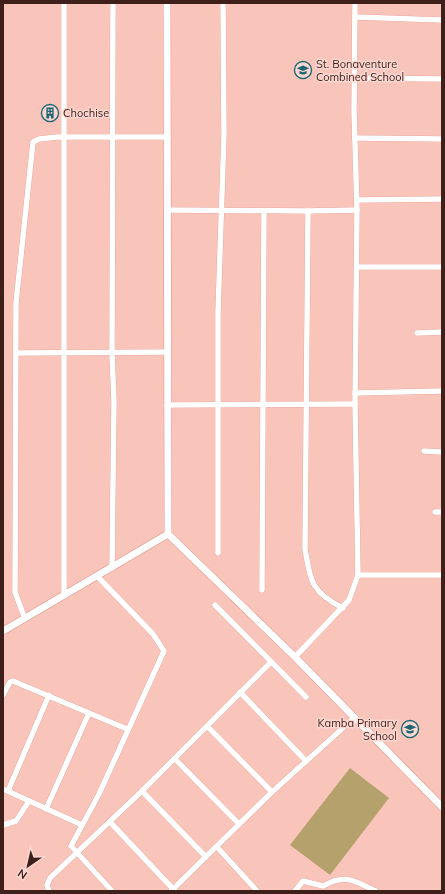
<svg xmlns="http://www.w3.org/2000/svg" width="445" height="894" font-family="Mulish,sans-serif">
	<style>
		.garden { fill: #b5a16c }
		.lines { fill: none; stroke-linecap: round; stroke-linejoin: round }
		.minor-casing { stroke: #e18f82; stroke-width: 6 }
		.tertiary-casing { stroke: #e18f82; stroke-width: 8 }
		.minor { stroke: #fff; stroke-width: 5.5 }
		.tertiary { stroke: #fff; stroke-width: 7 }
		.labels { text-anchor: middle; stroke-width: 3; stroke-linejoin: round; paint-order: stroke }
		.poi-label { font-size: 11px; fill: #3f1f1a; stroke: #fad7d0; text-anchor: start }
	</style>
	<rect width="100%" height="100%" fill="#f9c5bb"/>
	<path class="garden" d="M 350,768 L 389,798 L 330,875 L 290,845 Z"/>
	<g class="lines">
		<g class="minor-casing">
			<g id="minor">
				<path d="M 355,17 L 442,20"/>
				<path d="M 354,78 L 442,79"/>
				<path d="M 355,138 L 442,139"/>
				<path d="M 357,200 L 442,199"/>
				<path d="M 168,210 L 308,211 L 357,210"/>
				<path d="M 308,211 L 305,549 C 311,582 311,592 343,608"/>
				<path d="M 357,267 L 442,267"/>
				<path d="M 417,333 L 442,332"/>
				<path d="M 17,353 L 167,352"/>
				<path d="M 355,393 L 442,391"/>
				<path d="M 167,405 L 355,404"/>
				<path d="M 424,451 L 442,452"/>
				<path d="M 435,512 L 442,512"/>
				<path d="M 218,553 L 218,312 L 224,134 L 223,3"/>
				<path d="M 112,568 L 114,401 L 112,353 L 113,3"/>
				<path d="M 358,575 L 442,575"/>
				<path d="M 97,576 L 153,634 L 164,651 L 99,794 L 71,846 L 112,891"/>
				<path d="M 262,590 L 264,211"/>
				<path d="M 64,596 L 64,3"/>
				<path d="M 215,605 L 306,697"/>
				<path d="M 25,619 L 15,592 L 16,303 L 33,142 L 39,139 L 57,137 L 168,137"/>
				<path d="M 295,657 L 349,600 L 358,575 L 355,404 L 357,210 L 354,111 L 355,3"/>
				<path d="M 240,692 L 305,760"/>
				<path d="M 3,695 L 10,682 L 13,681 L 127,729"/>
				<path d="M 208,727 L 272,792"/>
				<path d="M 175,759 L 239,824"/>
				<path d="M 3,789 L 82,825"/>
				<path d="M 8,791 L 49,695"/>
				<path d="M 142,791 L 206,857"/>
				<path d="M 46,809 L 89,713"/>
				<path d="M 110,822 L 175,891"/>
				<path d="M 3,825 L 16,821 L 29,801"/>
				<path d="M 217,847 L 257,891"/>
				<path d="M 49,891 L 47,885 L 50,878 L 142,791 L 271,662"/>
				<path d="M 171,891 L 272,792 L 354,718"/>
				<path d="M 295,891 L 303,881 L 323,886 C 347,873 353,881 376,891"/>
			</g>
		</g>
		<g class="tertiary-casing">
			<g id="tertiary">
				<path d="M 167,3 L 168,534 L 295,657 L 442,807"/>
				<path d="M 3,631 L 168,534"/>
			</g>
		</g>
		<use href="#minor" class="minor"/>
		<use href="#tertiary" class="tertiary"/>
	</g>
	<defs>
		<g id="school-ring" transform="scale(0.9)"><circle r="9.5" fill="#fad7d0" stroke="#1c6672" stroke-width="1.5"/><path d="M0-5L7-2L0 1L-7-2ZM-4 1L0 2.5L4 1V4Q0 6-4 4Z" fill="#1c6672"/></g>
		<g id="building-ring" transform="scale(0.9)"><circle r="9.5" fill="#fad7d0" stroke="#1c6672" stroke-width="1.5"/><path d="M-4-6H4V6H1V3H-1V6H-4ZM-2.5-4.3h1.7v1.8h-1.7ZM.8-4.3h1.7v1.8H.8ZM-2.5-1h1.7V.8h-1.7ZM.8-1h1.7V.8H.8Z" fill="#1c6672"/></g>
	</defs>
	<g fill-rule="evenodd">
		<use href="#school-ring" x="303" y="70"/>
		<use href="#building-ring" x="50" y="113"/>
		<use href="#school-ring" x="410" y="729"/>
	</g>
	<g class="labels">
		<g class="poi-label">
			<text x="316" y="68">St. Bonaventure<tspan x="316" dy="13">Combined School</tspan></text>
			<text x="63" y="117">Chochise</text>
			<text x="397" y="727" text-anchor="end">Kamba Primary<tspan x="397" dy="13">School</tspan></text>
		</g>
	</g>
	<rect width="445" height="894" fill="none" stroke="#3f1f1a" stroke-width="8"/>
	<g transform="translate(28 866) rotate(214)" stroke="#fad7d0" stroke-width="3" paint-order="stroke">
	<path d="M0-3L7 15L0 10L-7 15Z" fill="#3f1f1a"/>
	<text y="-6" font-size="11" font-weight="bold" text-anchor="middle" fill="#3f1f1a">N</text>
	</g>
</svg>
